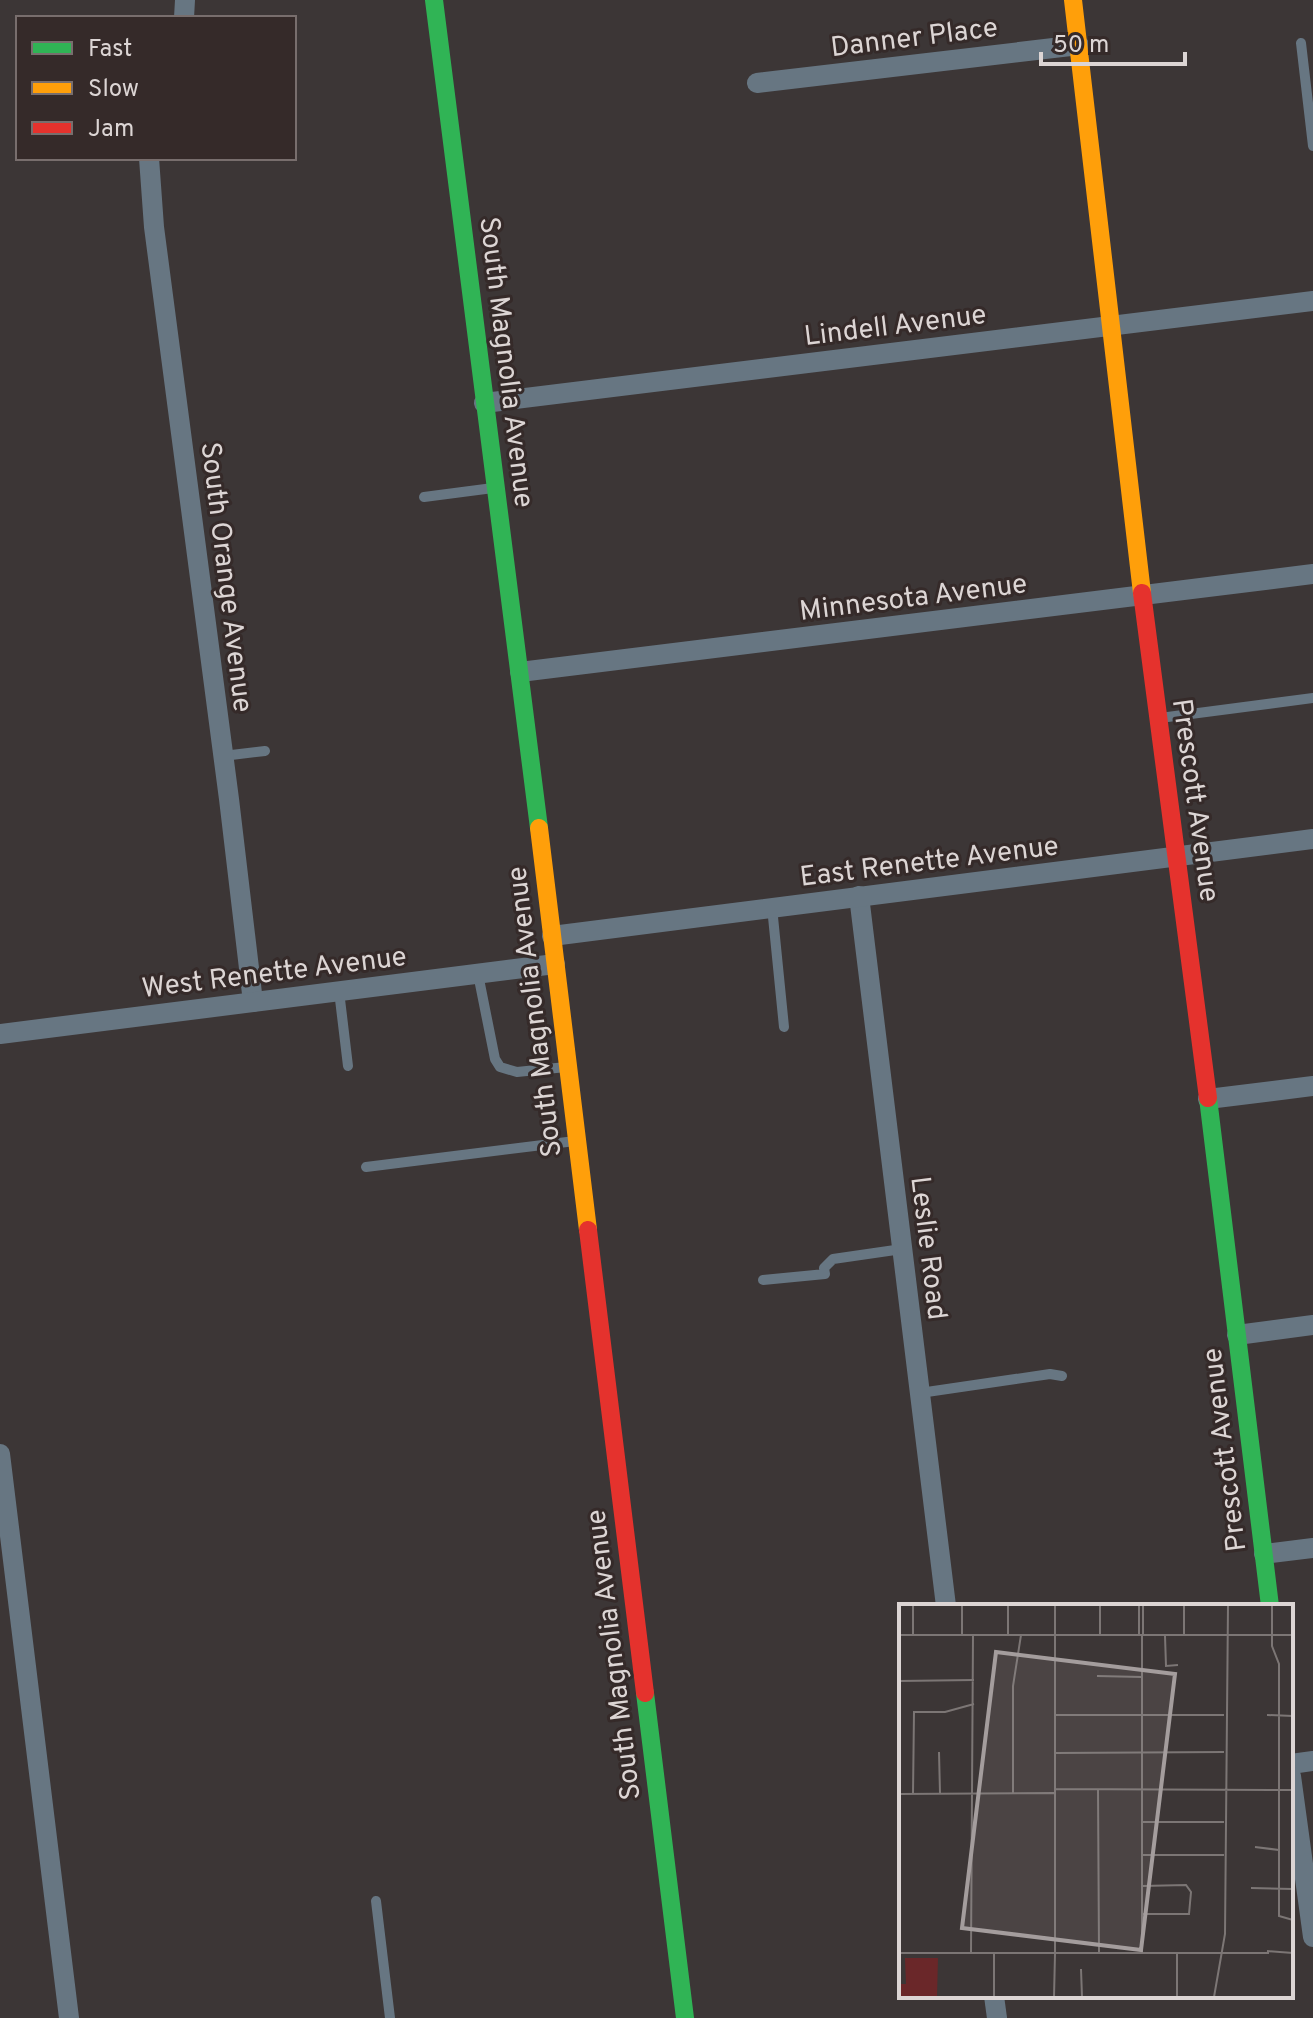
<svg xmlns="http://www.w3.org/2000/svg" width="1313" height="2018" font-family="Overpass,sans-serif">
	<style>
		.lines { fill: none; stroke-linecap: round; stroke-linejoin: round }
		.lane { stroke: #677682; stroke-width: 10 }
		.street { stroke: #677682; stroke-width: 20 }
		.fast { stroke: #30b455; stroke-width: 18 }
		.slow { stroke: #ff9f0a; stroke-width: 18 }
		.jam { stroke: #e5322d; stroke-width: 18 }
		.labels { text-anchor: middle; stroke-width: 6; stroke-linejoin: round; paint-order: stroke }
		.street-label { font-size: 28px; fill: #dcd5d4; stroke: #352a29 }
		.inset-road { fill: none; stroke: #7c7675; stroke-width: 2 }
		.view { fill: #a49d9d; fill-opacity: 0.15; stroke: #a49d9d; stroke-width: 4 }
		.inset-edge { fill: none; stroke: #dcd5d4; stroke-width: 4 }
	</style>
	<rect width="100%" height="100%" fill="#3c3636"/>
	<g class="lines">
		<g class="lane">
			<path d="M 1301,43 L 1313,146"/>
			<path d="M 424,497 L 493,488"/>
			<path d="M 1160,718 L 1313,698"/>
			<path d="M 223,756 L 265,751"/>
			<path d="M 772,907 L 784,1027"/>
			<path d="M 478,974 L 495,1059 L 500,1067 L 517,1072 L 566,1067"/>
			<path d="M 339,991 L 348,1066"/>
			<path d="M 366,1167 L 575,1141"/>
			<path d="M 763,1280 L 825,1274 L 824,1268 L 833,1259 L 902,1249"/>
			<path d="M 920,1393 L 1050,1374 L 1062,1376"/>
			<path d="M 376,1901 L 390,2018"/>
		</g>
		<g class="street">
			<path d="M 184,18 L 185,0"/>
			<path d="M 757,83 L 1079,45"/>
			<path d="M 149,158 L 154,227 L 229,799 L 253,1002"/>
			<path d="M 484,403 L 1313,301"/>
			<path d="M 520,672 L 1313,574"/>
			<path d="M 859,896 L 946,1606"/>
			<path d="M 552,936 L 1313,839"/>
			<path d="M 0,1034 L 555,964"/>
			<path d="M 1208,1099 L 1313,1086"/>
			<path d="M 1237,1335 L 1313,1325"/>
			<path d="M 0,1454 L 69,2018"/>
			<path d="M 1264,1554 L 1313,1548"/>
			<path d="M 1291,1764 L 1313,1761"/>
			<path d="M 1291,1776 L 1313,1937"/>
			<path d="M 994,1996 L 997,2018"/>
		</g>
		<g class="fast">
			<path d="M 434,0 L 539,828"/>
			<path d="M 1208,1098 L 1270,1606"/>
			<path d="M 645,1693 L 685,2018"/>
		</g>
		<g class="slow">
			<path d="M 1073,0 L 1142,593"/>
			<path d="M 539,828 L 588,1230"/>
		</g>
		<g class="jam">
			<path d="M 1142,593 L 1208,1098"/>
			<path d="M 588,1230 L 645,1693"/>
		</g>
	</g>
	<g class="labels">
		<g class="street-label">
			<text transform="translate(914 36) rotate(-7)" y="10">Danner Place</text>
			<text transform="translate(895 324) rotate(-7)" y="10">Lindell Avenue</text>
			<text transform="translate(508 362) rotate(83)" y="10">South Magnolia Avenue</text>
			<text transform="translate(228 577) rotate(83)" y="10">South Orange Avenue</text>
			<text transform="translate(913 596) rotate(-7)" y="10">Minnesota Avenue</text>
			<text transform="translate(1197 800) rotate(82)" y="10">Prescott Avenue</text>
			<text transform="translate(929 860) rotate(-7)" y="10">East Renette Avenue</text>
			<text transform="translate(274 971) rotate(-7)" y="10">West Renette Avenue</text>
			<text transform="translate(533 1012) rotate(-97)" y="10">South Magnolia Avenue</text>
			<text transform="translate(930 1248) rotate(83)" y="10">Leslie Road</text>
			<text transform="translate(1223 1450) rotate(-97)" y="10">Prescott Avenue</text>
			<text transform="translate(612 1655) rotate(-97)" y="10">South Magnolia Avenue</text>
		</g>
	</g>
	<g transform="translate(899 1604)">
		<rect width="394" height="394" fill="#3c3636"/>
		<path d="M 6,354 L 39,354 L 38,393 L 0,393 L 0,380 L 7,380 Z" fill="#6a2729"/>
		<path class="inset-road" d="M 14,1 L 14,31M 109,1 L 109,31M 156,1 L 156,349M 201,1 L 201,31M 285,1 L 285,31M 373,1 L 373,42 L 380,60 L 380,312 L 394,316M 244,30 L 244,1M 0,31 L 394,31M 63,31 L 63,1M 240,31 L 240,1M 243,32 L 243,350M 266,32 L 267,62 L 279,61M 198,72 L 243,73M 0,77 L 75,76M 157,111 L 325,111M 368,111 L 394,112M 40,148 L 41,189M 156,149 L 325,148M 156,185 L 394,186M 199,185 L 200,348M 114,189 L 114,82 L 122,31M 0,190 L 155,189M 14,190 L 15,108 L 46,108 L 75,100M 243,218 L 325,218M 356,243 L 380,246M 243,251 L 325,251M 352,284 L 394,285M 243,310 L 290,310 L 292,288 L 287,281 L 243,282M 368,347 L 394,349M 0,349 L 370,349M 72,349 L 74,31M 182,365 L 183,393M 95,393 L 95,350M 155,393 L 156,350M 278,393 L 278,348M 315,393 L 326,330 L 329,1"/>
		<path class="view" d="M 97,48 L 276,70 L 242,346 L 63,324 Z"/>
		<rect width="394" height="394" class="inset-edge"/>
	</g>
	<rect x="16" y="16" width="280" height="144" fill="#352a29" stroke="#786e6d" stroke-width="2"/>
	<rect x="32" y="42" width="40" height="12" fill="#30b455" stroke="#786e6d" stroke-width="2"/>
	<text x="88" y="56" font-size="24" fill="#dcd5d4">Fast</text>
	<rect x="32" y="82" width="40" height="12" fill="#ff9f0a" stroke="#786e6d" stroke-width="2"/>
	<text x="88" y="96" font-size="24" fill="#dcd5d4">Slow</text>
	<rect x="32" y="122" width="40" height="12" fill="#e5322d" stroke="#786e6d" stroke-width="2"/>
	<text x="88" y="136" font-size="24" fill="#dcd5d4">Jam</text>
	<path d="M1041 52v12h144v-12" fill="none" stroke="#dcd5d4" stroke-width="4"/>
	<text x="1053" y="52" font-size="24" fill="#dcd5d4" stroke="#352a29" stroke-width="6" paint-order="stroke">50 m</text>
</svg>
